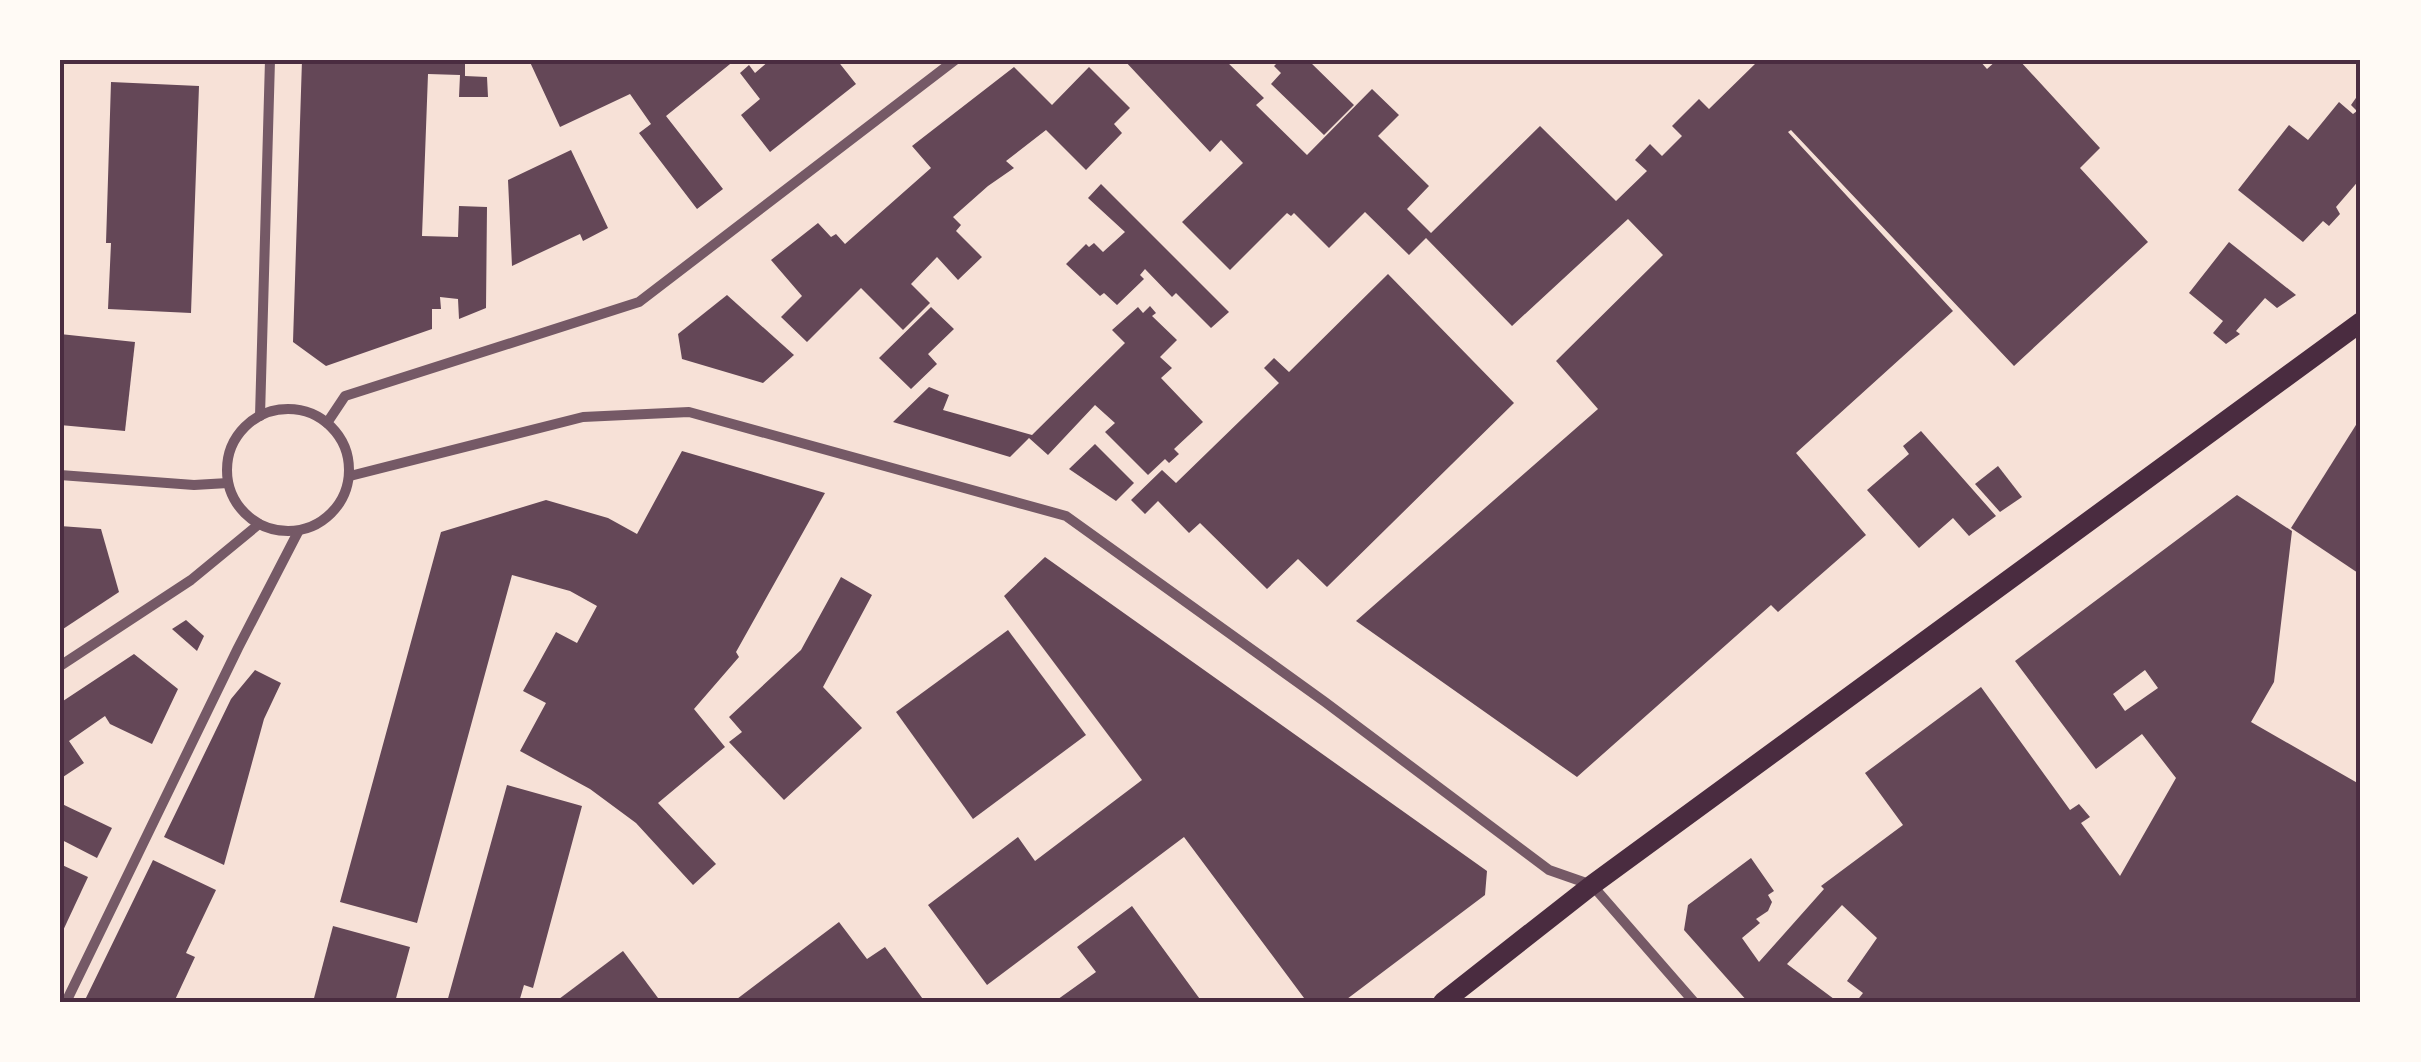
<svg xmlns="http://www.w3.org/2000/svg" width="2421" height="1062" font-family="'Golos Text',sans-serif">
	<style>
		.building { fill: #644757; fill-rule: evenodd }
		.lines { fill: none; stroke-linecap: round; stroke-linejoin: round }
		.minor { stroke: #755966; stroke-width: 10 }
		.secondary { stroke: #4a2c40; stroke-width: 20 }
		.neatline { fill: none; stroke: #4a2c40; stroke-width: 4 }
	</style>
	<rect width="100%" height="100%" fill="#f7e1d7"/>
	<g class="building">
		<path d="M 302,60 L 465,60 L 465,76 L 487,77 L 488,97 L 459,97 L 460,75 L 428,74 L 422,236 L 458,237 L 459,206 L 487,207 L 486,308 L 459,319 L 458,299 L 440,297 L 441,309 L 432,309 L 432,329 L 326,366 L 293,342 Z"/>
		<path d="M 529,60 L 735,60 L 666,116 L 723,189 L 697,209 L 639,133 L 651,124 L 630,94 L 560,127 Z"/>
		<path d="M 770,60 L 837,60 L 856,84 L 770,152 L 741,115 L 760,99 L 740,73 L 749,65 L 755,73 Z"/>
		<path d="M 1124,60 L 1225,60 L 1264,98 L 1256,105 L 1307,155 L 1372,89 L 1399,115 L 1378,136 L 1429,186 L 1407,209 L 1431,233 L 1540,126 L 1616,201 L 1647,171 L 1635,160 L 1650,144 L 1662,156 L 1682,136 L 1672,126 L 1699,99 L 1709,109 L 1756,63 L 1753,60 L 1979,60 L 1987,69 L 1997,60 L 2019,60 L 2100,148 L 2080,168 L 2148,242 L 2014,366 L 1791,130 L 1788,132 L 1953,311 L 1796,453 L 1866,535 L 1778,612 L 1771,605 L 1577,777 L 1356,621 L 1598,409 L 1556,361 L 1663,255 L 1628,219 L 1512,326 L 1426,238 L 1409,255 L 1365,212 L 1329,248 L 1294,213 L 1291,216 L 1287,213 L 1230,270 L 1182,222 L 1243,163 L 1221,140 L 1210,152 Z"/>
		<path d="M 1280,60 L 1308,60 L 1354,105 L 1324,135 L 1271,84 L 1281,73 L 1274,66 Z"/>
		<path d="M 1014,67 L 1052,105 L 1089,67 L 1130,108 L 1114,124 L 1122,133 L 1086,170 L 1046,130 L 1006,161 L 1014,168 L 988,186 L 953,217 L 961,225 L 956,231 L 982,257 L 958,280 L 937,257 L 911,284 L 930,303 L 903,330 L 861,288 L 807,342 L 781,317 L 802,296 L 771,260 L 818,223 L 831,237 L 836,234 L 845,244 L 931,168 L 912,146 Z"/>
		<path d="M 111,82 L 199,86 L 191,313 L 108,309 L 111,243 L 106,243 Z"/>
		<path d="M 2358,95 L 2361,97 L 2361,178 L 2336,207 L 2340,214 L 2329,226 L 2323,221 L 2303,242 L 2238,190 L 2289,125 L 2308,140 L 2339,102 L 2353,114 L 2357,111 L 2351,105 Z"/>
		<path d="M 571,150 L 608,228 L 583,241 L 580,234 L 512,266 L 508,180 Z"/>
		<path d="M 1101,184 L 1229,312 L 1211,328 L 1176,293 L 1172,297 L 1145,269 L 1140,275 L 1144,279 L 1117,305 L 1104,293 L 1100,296 L 1066,264 L 1086,244 L 1089,247 L 1094,243 L 1103,252 L 1125,232 L 1088,198 Z"/>
		<path d="M 2229,242 L 2296,295 L 2277,308 L 2265,298 L 2236,331 L 2240,334 L 2226,344 L 2213,333 L 2223,321 L 2189,293 Z"/>
		<path d="M 1388,274 L 1514,403 L 1327,587 L 1298,559 L 1267,589 L 1200,523 L 1189,533 L 1158,501 L 1145,514 L 1131,500 L 1162,470 L 1176,483 L 1279,383 L 1264,368 L 1274,358 L 1289,372 Z"/>
		<path d="M 727,295 L 794,355 L 763,383 L 682,359 L 678,334 Z"/>
		<path d="M 1150,306 L 1156,313 L 1152,316 L 1177,340 L 1160,357 L 1172,368 L 1161,378 L 1203,422 L 1174,449 L 1179,454 L 1169,463 L 1165,459 L 1148,475 L 1105,432 L 1115,423 L 1095,405 L 1048,455 L 1029,438 L 1010,457 L 893,422 L 929,387 L 949,395 L 943,410 L 1032,435 L 1125,343 L 1112,330 L 1138,307 L 1143,313 Z"/>
		<path d="M 931,307 L 954,329 L 928,354 L 937,364 L 911,389 L 879,358 Z"/>
		<path d="M 60,334 L 135,342 L 125,431 L 60,425 Z"/>
		<path d="M 2361,417 L 2361,575 L 2291,528 Z"/>
		<path d="M 1921,431 L 1996,516 L 1969,536 L 1953,518 L 1919,548 L 1867,490 L 1909,454 L 1903,446 Z"/>
		<path d="M 1095,444 L 1134,483 L 1116,501 L 1069,469 Z"/>
		<path d="M 682,451 L 825,493 L 736,652 L 739,657 L 694,709 L 725,747 L 658,803 L 716,864 L 693,885 L 636,823 L 590,789 L 520,751 L 546,703 L 523,691 L 535,670 L 556,632 L 577,643 L 597,606 L 570,591 L 512,575 L 417,923 L 340,902 L 441,532 L 546,500 L 608,518 L 637,534 Z"/>
		<path d="M 1998,466 L 2022,497 L 2000,512 L 1975,484 Z"/>
		<path d="M 2237,495 L 2292,531 L 2274,682 L 2251,722 L 2361,785 L 2361,1002 L 1856,1002 L 1863,993 L 1847,981 L 1877,938 L 1842,905 L 1787,964 L 1838,1002 L 1748,1002 L 1684,930 L 1688,905 L 1751,858 L 1774,891 L 1768,895 L 1772,902 L 1768,911 L 1756,919 L 1760,923 L 1742,938 L 1759,962 L 1824,889 L 1821,886 L 1903,825 L 1865,773 L 1981,687 L 2070,810 L 2079,804 L 2090,817 L 2081,823 L 2120,876 L 2176,778 L 2142,734 L 2096,769 L 2015,661 ZM 2145,670 L 2158,688 L 2125,711 L 2113,694 Z"/>
		<path d="M 60,526 L 101,529 L 119,592 L 60,631 Z"/>
		<path d="M 1045,557 L 1487,871 L 1485,895 L 1343,1002 L 1307,1002 L 1184,837 L 987,985 L 928,905 L 1018,837 L 1035,861 L 1142,780 L 1004,596 Z"/>
		<path d="M 841,577 L 872,595 L 823,687 L 862,728 L 784,800 L 729,742 L 742,732 L 729,717 L 801,650 Z"/>
		<path d="M 186,620 L 204,636 L 197,651 L 172,629 Z"/>
		<path d="M 1008,630 L 1086,735 L 973,819 L 896,712 Z"/>
		<path d="M 134,654 L 178,689 L 152,744 L 110,724 L 105,716 L 69,741 L 84,763 L 60,779 L 60,703 Z"/>
		<path d="M 255,670 L 281,683 L 264,719 L 224,865 L 164,837 L 231,699 Z"/>
		<path d="M 507,785 L 582,806 L 533,988 L 524,985 L 519,1002 L 447,1002 Z"/>
		<path d="M 60,803 L 112,828 L 97,858 L 60,839 Z"/>
		<path d="M 153,860 L 216,890 L 186,953 L 195,957 L 174,1002 L 84,1002 Z"/>
		<path d="M 60,864 L 88,877 L 60,937 Z"/>
		<path d="M 1132,906 L 1202,1002 L 1054,1002 L 1096,972 L 1077,947 Z"/>
		<path d="M 839,922 L 867,959 L 885,947 L 925,1002 L 823,1002 L 819,998 L 813,1002 L 733,1002 Z"/>
		<path d="M 333,926 L 410,947 L 395,1002 L 313,1002 Z"/>
		<path d="M 623,951 L 661,1002 L 555,1002 Z"/>
	</g>
	<g class="lines">
		<g class="minor">
			<circle cx="288" cy="470" r="61"/>
			<path d="M 260,416 L 270,60"/>
			<path d="M 327,423 L 345,396 L 639,302 L 955,60"/>
			<path d="M 60,475 L 194,485 L 228,483"/>
			<path d="M 350,476 L 583,417 L 689,412 L 1066,516 L 1325,702 L 1549,870 L 1592,885 L 1694,1002"/>
			<path d="M 60,666 L 191,580 L 259,524"/>
			<path d="M 66,1002 L 238,648 L 298,532"/>
		</g>
		<path class="secondary" d="M 1443,1002 L 1592,885 L 2361,322"/>
	</g>
	<rect width="2421" height="1062" fill="none" stroke="#fffaf5" stroke-width="125"/>
	<rect x="62" y="62" width="2296" height="938" class="neatline"/>
</svg>
